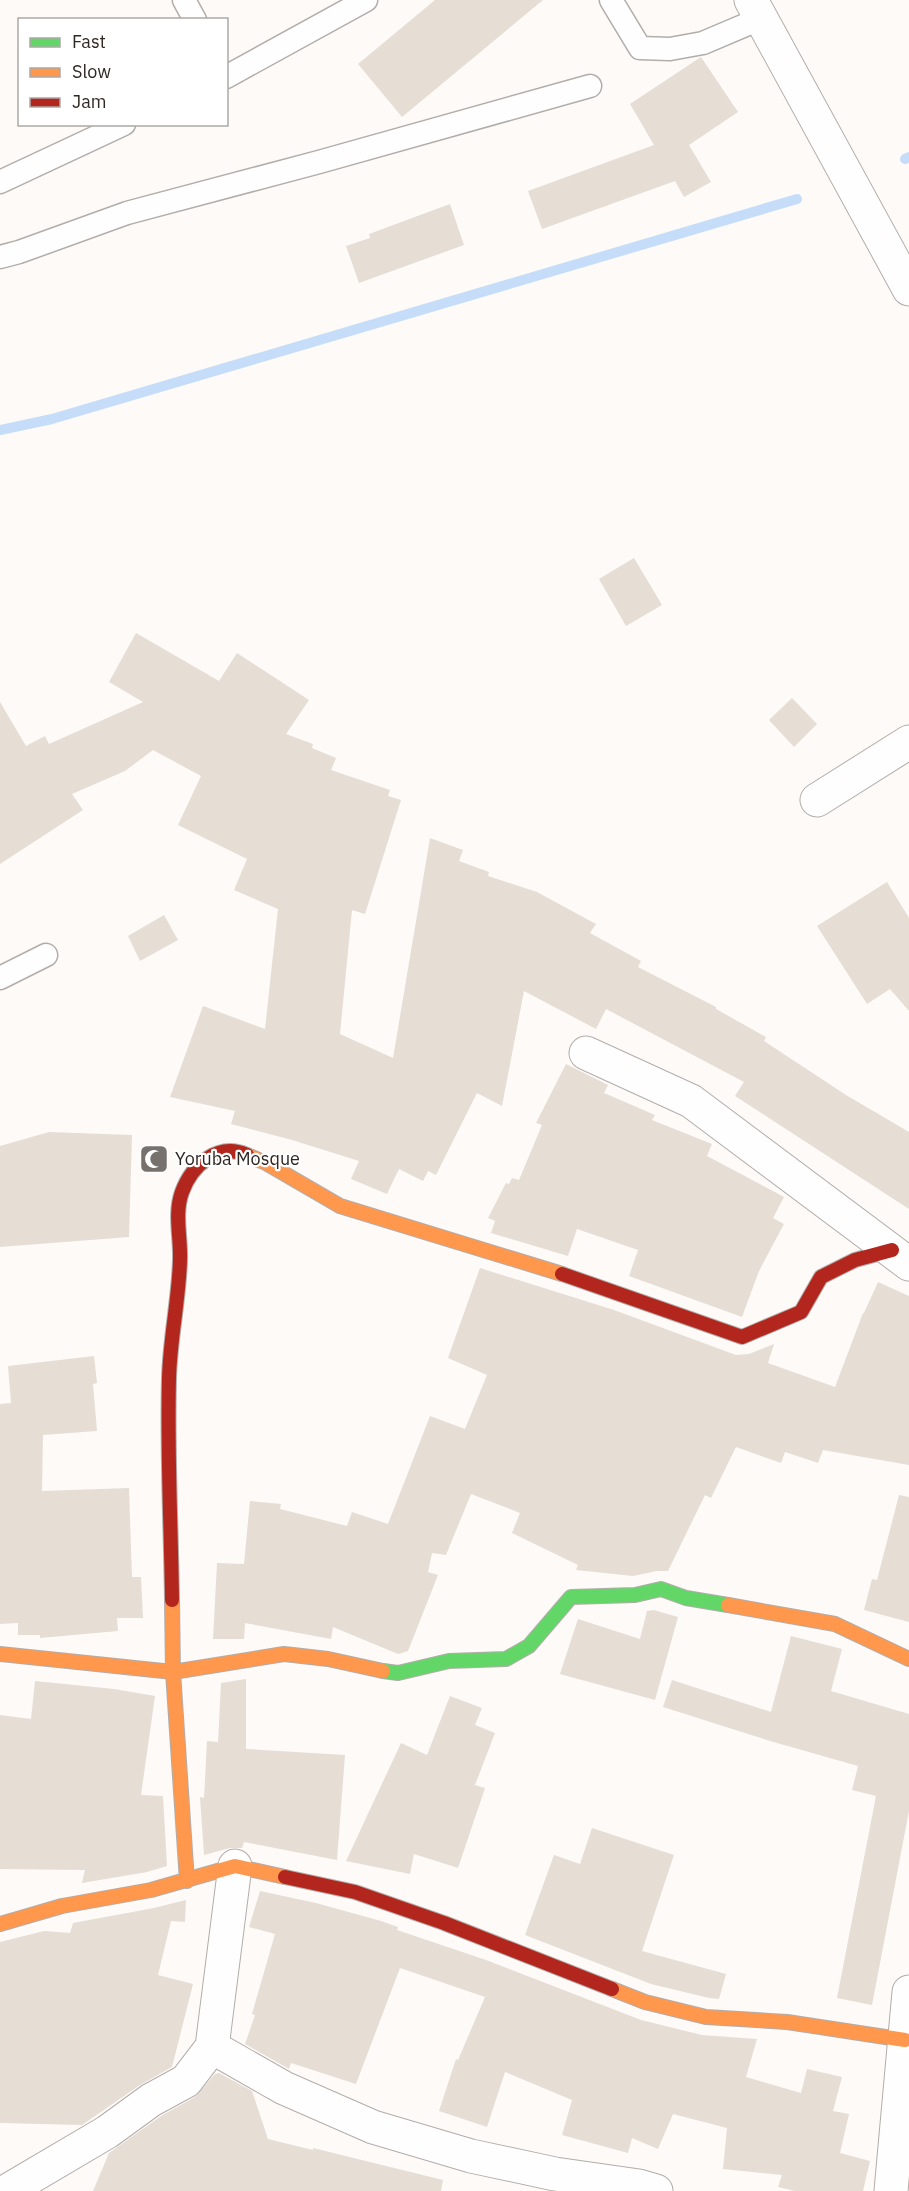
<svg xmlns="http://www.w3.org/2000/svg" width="909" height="2191" font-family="'IBM Plex Sans',sans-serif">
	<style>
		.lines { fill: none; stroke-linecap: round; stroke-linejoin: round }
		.stream { stroke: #c6ddf9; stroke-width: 10 }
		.building { fill: #e6ddd5 }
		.lane-casing { stroke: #b2adaa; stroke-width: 25 }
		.street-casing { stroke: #b2adaa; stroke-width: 35 }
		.fast-casing { stroke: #b2adaa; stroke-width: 16 }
		.slow-casing { stroke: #b2adaa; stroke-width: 16 }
		.jam-casing { stroke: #b2adaa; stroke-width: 16 }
		.lane { stroke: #fffefe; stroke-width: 22 }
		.street { stroke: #fffefe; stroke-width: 33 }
		.fast { stroke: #63d668; stroke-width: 14 }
		.slow { stroke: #ff974d; stroke-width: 14 }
		.jam { stroke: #b3261e; stroke-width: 14 }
		.labels { text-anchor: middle; stroke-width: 4.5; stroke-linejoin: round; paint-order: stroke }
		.poi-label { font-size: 18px; fill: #2f2722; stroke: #fff; text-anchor: start }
	</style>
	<rect width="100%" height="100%" fill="#fdfaf8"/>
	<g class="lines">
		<g class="stream">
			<path d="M 905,159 L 909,157"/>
			<path d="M 0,430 L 52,419 L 797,199"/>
		</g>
	</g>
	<g class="building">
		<path d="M 435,0 L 543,0 L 402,117 L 358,64 Z"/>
		<path d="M 701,57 L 738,112 L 689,145 L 711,182 L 684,197 L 675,181 L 542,229 L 528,191 L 654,145 L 630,104 Z"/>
		<path d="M 450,204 L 464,245 L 359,283 L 346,246 L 370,238 L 369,234 Z"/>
		<path d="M 634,558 L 662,605 L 626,626 L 599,579 Z"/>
		<path d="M 136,633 L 219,681 L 237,653 L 309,700 L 286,734 L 313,744 L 312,748 L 336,758 L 331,770 L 390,790 L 388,796 L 401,800 L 365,914 L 352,910 L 340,1034 L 393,1058 L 430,838 L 463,850 L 459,861 L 489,872 L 488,876 L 537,892 L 596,924 L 590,933 L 641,961 L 638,967 L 716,1007 L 716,1009 L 766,1037 L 764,1041 L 846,1095 L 909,1132 L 909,1209 L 735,1096 L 744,1082 L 606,1009 L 596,1029 L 524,991 L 502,1106 L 477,1093 L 436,1175 L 428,1171 L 423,1181 L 399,1169 L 387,1194 L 351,1179 L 359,1161 L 292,1140 L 231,1124 L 235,1111 L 170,1097 L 203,1006 L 265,1029 L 278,909 L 234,890 L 247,859 L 178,825 L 201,776 L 153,750 L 125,771 L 72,794 L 83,810 L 0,864 L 0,702 L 26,746 L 45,736 L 49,744 L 143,702 L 109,682 Z"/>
		<path d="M 792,698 L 817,724 L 794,747 L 769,720 Z"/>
		<path d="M 887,882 L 909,918 L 909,1011 L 890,989 L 867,1004 L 817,926 Z"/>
		<path d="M 164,915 L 178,940 L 140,961 L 128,936 Z"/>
		<path d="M 566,1064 L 608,1085 L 604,1093 L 655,1115 L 652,1120 L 712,1144 L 707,1156 L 784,1197 L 773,1218 L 784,1224 L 759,1271 L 742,1317 L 629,1276 L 638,1250 L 577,1229 L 568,1256 L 491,1233 L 495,1221 L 488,1218 L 506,1183 L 509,1184 L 512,1178 L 519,1180 L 542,1125 L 536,1123 Z"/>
		<path d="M 49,1132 L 132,1135 L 129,1237 L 0,1247 L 0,1146 Z"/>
		<path d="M 480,1268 L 614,1310 L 736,1355 L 749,1354 L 774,1344 L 768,1363 L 835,1387 L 863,1313 L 864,1313 L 878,1282 L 909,1296 L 909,1465 L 823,1450 L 818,1463 L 785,1452 L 781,1463 L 736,1447 L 711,1498 L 705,1495 L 668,1571 L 657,1571 L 633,1576 L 576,1570 L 578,1565 L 512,1533 L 520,1513 L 471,1494 L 446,1555 L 432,1553 L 428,1572 L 438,1575 L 408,1651 L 398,1654 L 333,1627 L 331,1639 L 245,1623 L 244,1639 L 213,1639 L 217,1563 L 244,1564 L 250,1501 L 281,1504 L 280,1509 L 347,1526 L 352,1512 L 388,1524 L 430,1416 L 465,1429 L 487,1375 L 448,1358 Z"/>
		<path d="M 94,1356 L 97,1383 L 93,1384 L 97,1431 L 43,1435 L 42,1491 L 129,1488 L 132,1577 L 141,1577 L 143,1618 L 117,1618 L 118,1631 L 40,1638 L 40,1635 L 18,1635 L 18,1623 L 0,1624 L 0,1404 L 11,1403 L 8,1366 Z"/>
		<path d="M 899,1495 L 909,1497 L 909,1622 L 864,1610 L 872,1579 L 877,1580 Z"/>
		<path d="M 654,1610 L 678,1617 L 655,1700 L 560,1674 L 578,1619 L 640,1639 L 647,1611 Z"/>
		<path d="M 791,1636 L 842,1649 L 831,1691 L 909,1714 L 909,1811 L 872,2005 L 837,1998 L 876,1796 L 852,1790 L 858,1766 L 770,1741 L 663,1707 L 672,1680 L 771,1712 Z"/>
		<path d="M 246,1679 L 246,1749 L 345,1755 L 337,1860 L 244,1842 L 242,1848 L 230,1848 L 204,1855 L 200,1797 L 204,1798 L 207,1741 L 218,1742 L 221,1683 Z"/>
		<path d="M 35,1681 L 114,1689 L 155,1696 L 141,1795 L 163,1796 L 167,1866 L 147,1872 L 82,1883 L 85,1870 L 0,1869 L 0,1715 L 31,1719 Z"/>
		<path d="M 450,1696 L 482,1708 L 475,1725 L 495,1733 L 475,1785 L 485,1788 L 458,1868 L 414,1854 L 410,1874 L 346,1861 L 401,1743 L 427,1755 Z"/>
		<path d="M 592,1828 L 674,1855 L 642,1951 L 726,1974 L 719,1999 L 709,1998 L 651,1984 L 525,1935 L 554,1855 L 580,1864 Z"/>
		<path d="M 260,1891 L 316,1903 L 381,1921 L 398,1927 L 397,1930 L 486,1960 L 641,2020 L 702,2035 L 757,2039 L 746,2077 L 801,2093 L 807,2069 L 842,2077 L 833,2111 L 849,2114 L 840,2153 L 870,2161 L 863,2191 L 795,2191 L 778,2187 L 782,2175 L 723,2169 L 727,2128 L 673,2114 L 658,2149 L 632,2138 L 628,2153 L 562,2135 L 572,2100 L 505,2072 L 487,2127 L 439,2111 L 456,2059 L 458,2060 L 485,1997 L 400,1968 L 356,2084 L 291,2063 L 289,2069 L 245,2044 L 255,2015 L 252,2014 L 275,1934 L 249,1927 Z"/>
		<path d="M 186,1900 L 185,1922 L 171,1921 L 158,1975 L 193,1984 L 172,2067 L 140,2085 L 82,2125 L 0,2123 L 0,1942 L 44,1931 L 70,1933 L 73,1923 L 154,1908 Z"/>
		<path d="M 219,2073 L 252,2091 L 268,2139 L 313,2150 L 313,2148 L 443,2180 L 441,2191 L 93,2191 L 109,2153 L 161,2116 L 195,2097 L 215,2074 Z"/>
	</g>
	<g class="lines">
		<g class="lane-casing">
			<g id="lane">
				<path d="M 184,0 L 195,20"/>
				<path d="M 611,0 L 640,48 L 670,49 L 703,43 L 762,18"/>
				<path d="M 226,77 L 366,0"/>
				<path d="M 0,182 L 124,124"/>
				<path d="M 0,257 L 19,252 L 127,213 L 319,162 L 590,86"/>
				<path d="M 0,978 L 46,955"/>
			</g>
		</g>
		<g class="street-casing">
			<g id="street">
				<path d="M 751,0 L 909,289"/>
				<path d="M 817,800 L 909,742"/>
				<path d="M 586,1053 L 691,1101 L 909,1264"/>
				<path d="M 212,2047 L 284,2088 L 373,2127 L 471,2156 L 555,2174 L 639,2186 L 656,2191"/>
				<path d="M 7,2191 L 107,2132 L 151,2100 L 186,2081 L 212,2047 L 235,1866"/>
				<path d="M 891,2191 L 909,1992"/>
			</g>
		</g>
		<g class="fast-casing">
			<path id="fast" d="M 383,1671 L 398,1673 L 449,1661 L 506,1659 L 529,1646 L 571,1597 L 635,1595 L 661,1589 L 686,1598 L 728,1605"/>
		</g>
		<g class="slow-casing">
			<g id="slow">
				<path d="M 247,1155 L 266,1163 L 340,1206 L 562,1274"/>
				<path d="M 172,1600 L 173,1672 L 187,1881"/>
				<path d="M 728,1605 L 835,1624 L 909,1659"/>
				<path d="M 0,1654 L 173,1672 L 284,1654 L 328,1659 L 383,1671"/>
				<path d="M 0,1924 L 62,1906 L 151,1890 L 235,1866 L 285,1877"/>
				<path d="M 612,1989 L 645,2002 L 706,2017 L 787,2022 L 905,2040"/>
			</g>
		</g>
		<g class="jam-casing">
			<g id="jam">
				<path d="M 562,1274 L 742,1337 L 801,1312 L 821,1277 L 855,1260 L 892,1250"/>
				<path d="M 172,1600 C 171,1526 167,1452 169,1378 C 170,1338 179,1299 180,1260 C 181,1238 174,1214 182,1192 C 192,1165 218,1142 247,1155"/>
				<path d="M 285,1877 L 355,1892 L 444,1923 L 612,1989"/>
			</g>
		</g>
		<use href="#lane" class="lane"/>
		<use href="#street" class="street"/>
		<use href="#fast" class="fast"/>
		<use href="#slow" class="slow"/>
		<use href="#jam" class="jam"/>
	</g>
	<defs>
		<g id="mosque-square" transform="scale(1.5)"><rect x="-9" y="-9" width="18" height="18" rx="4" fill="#77716d" stroke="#fff"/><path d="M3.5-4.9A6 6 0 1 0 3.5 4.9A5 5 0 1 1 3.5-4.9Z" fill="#fff"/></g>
	</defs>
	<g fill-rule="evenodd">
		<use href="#mosque-square" x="154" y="1159"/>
	</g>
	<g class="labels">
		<g class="poi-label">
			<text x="175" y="1165">Yoruba Mosque</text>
		</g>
	</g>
	<rect x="18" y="18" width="210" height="108" fill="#ffffff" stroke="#aca9a7" stroke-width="1.5"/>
	<rect x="30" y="38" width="30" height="9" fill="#63d668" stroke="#aca9a7" stroke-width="1.5"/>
	<text x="72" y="48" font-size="18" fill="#2f2722">Fast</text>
	<rect x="30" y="68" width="30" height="9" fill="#ff974d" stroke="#aca9a7" stroke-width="1.5"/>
	<text x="72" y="78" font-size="18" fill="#2f2722">Slow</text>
	<rect x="30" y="98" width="30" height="9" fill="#b3261e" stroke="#aca9a7" stroke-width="1.5"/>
	<text x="72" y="108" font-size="18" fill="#2f2722">Jam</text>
</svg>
